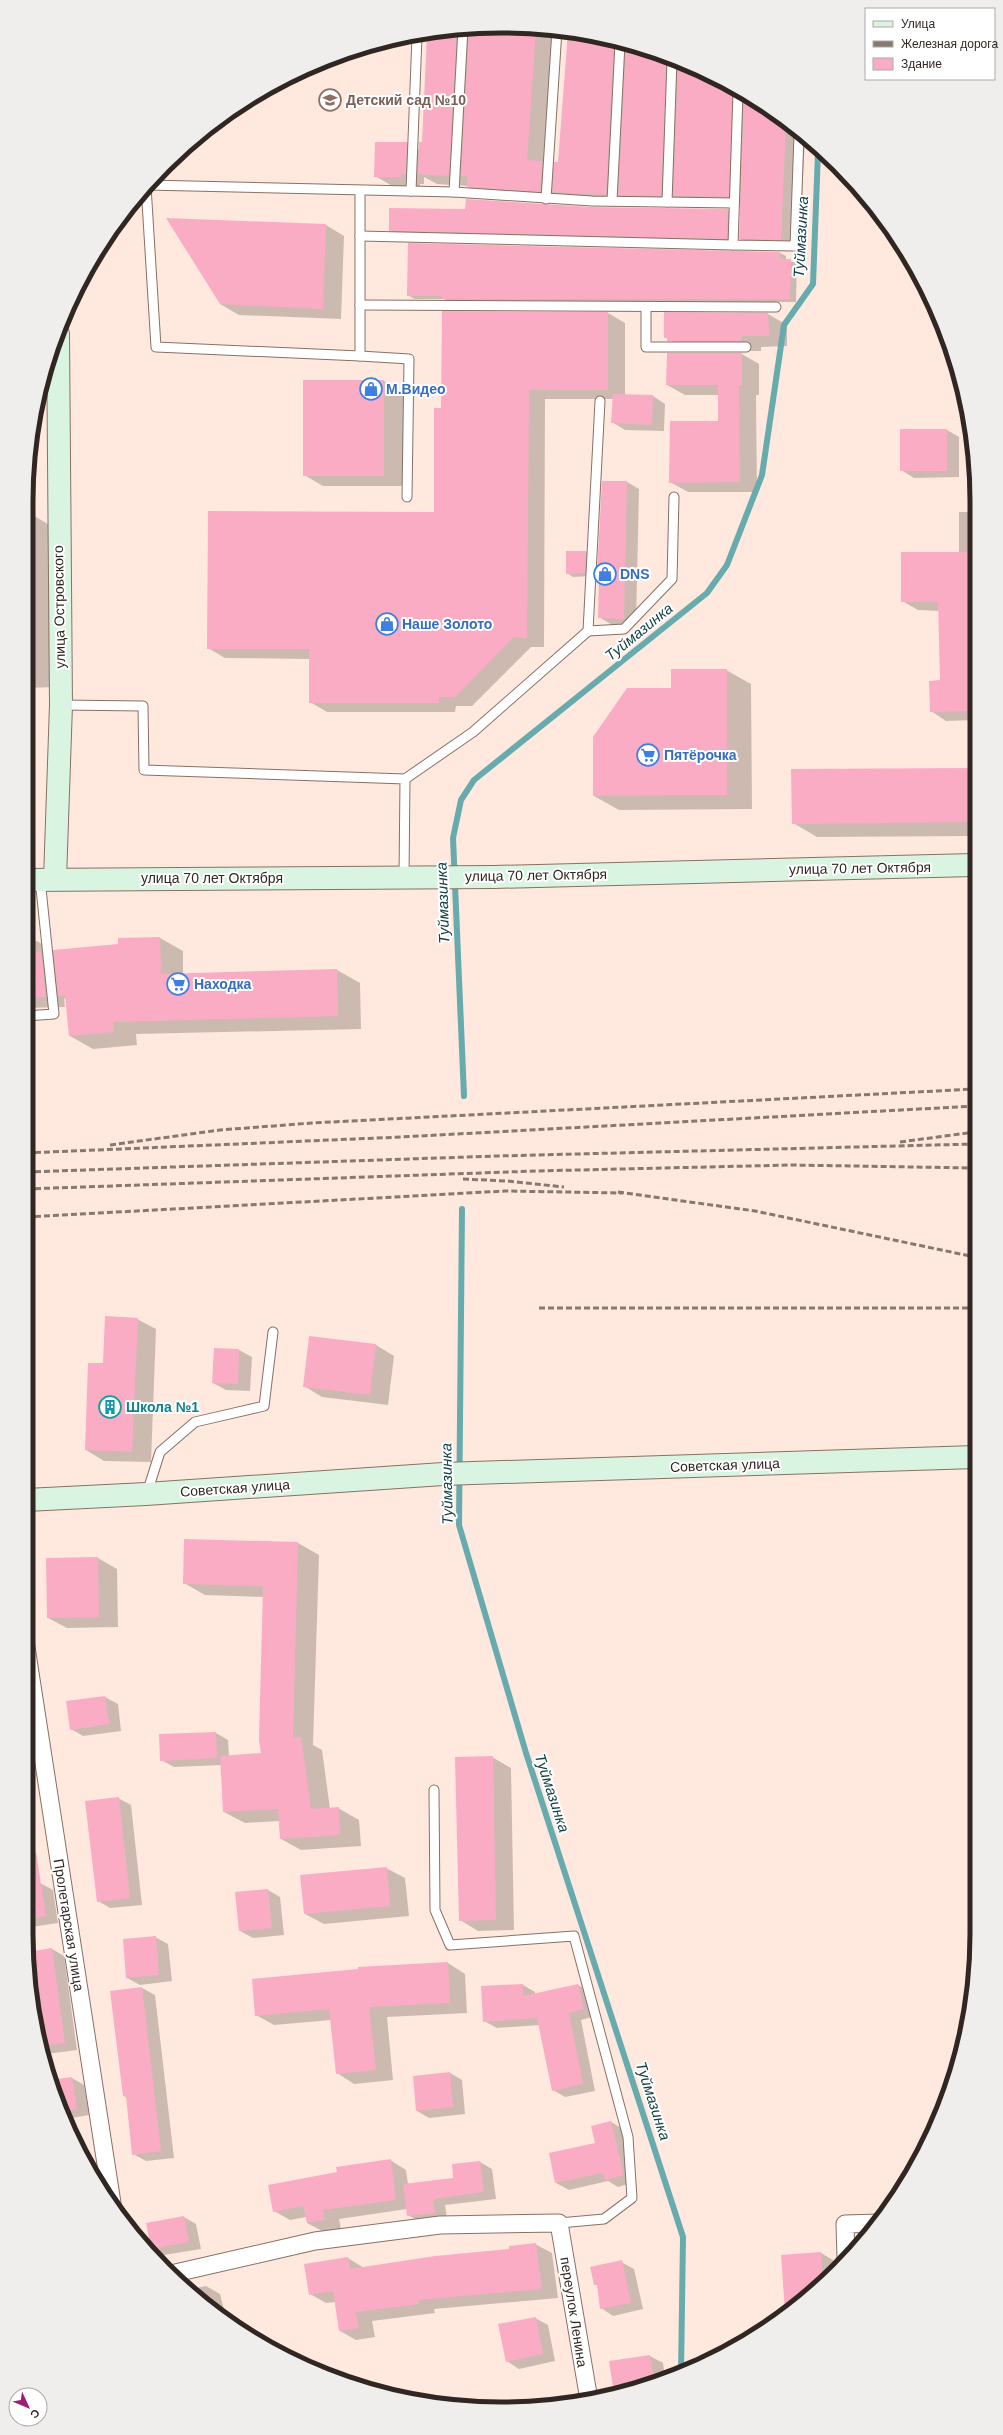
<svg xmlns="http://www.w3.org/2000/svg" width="1003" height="2435" font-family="Helvetica,sans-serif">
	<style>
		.shadow { fill: #0003 }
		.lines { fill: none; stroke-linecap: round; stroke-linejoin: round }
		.stream { stroke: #67abae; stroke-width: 6 }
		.building { fill: #faacc4 }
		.lane-casing { stroke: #887064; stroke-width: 11 }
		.street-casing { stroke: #887064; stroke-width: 19 }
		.secondary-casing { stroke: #887064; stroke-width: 24 }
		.lane { stroke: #fff; stroke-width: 9 }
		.street { stroke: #fff; stroke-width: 17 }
		.secondary { stroke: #d9f5e1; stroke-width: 22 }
		.rail { stroke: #877870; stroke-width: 3; stroke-dasharray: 6 3; stroke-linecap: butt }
		.labels { text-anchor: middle; stroke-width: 4; stroke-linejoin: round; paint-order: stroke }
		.education-label { font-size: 14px; font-weight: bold; fill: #785e54; stroke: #fff; text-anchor: start }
		.shop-label { font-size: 14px; font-weight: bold; fill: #366cbe; stroke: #fff; text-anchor: start }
		.street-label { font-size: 14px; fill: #312722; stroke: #fff }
		.culture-label { font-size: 14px; font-weight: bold; fill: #0d838f; stroke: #fff; text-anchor: start }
		.water-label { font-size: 15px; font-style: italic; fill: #114144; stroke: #fff }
		.rim { fill: none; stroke: #312722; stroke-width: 5 }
	</style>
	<rect width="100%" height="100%" fill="#ffe9de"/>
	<g class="shadow">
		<path d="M 470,27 L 555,30 L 546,164 L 555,169 L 559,163 L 569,31 L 609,41 L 627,51 L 627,49 L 615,42 L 654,51 L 766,106 L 805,140 L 799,250 L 759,249 L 740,239 L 741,207 L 486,197 L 468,186 L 437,184 L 424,177 L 424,184 L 420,184 L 420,187 L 394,187 L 375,176 L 407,143 L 420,150 L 423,143 L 428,34 Z"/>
		<path d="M 592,208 L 728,210 L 734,213 L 733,242 L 396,234 L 390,230 L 466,210 Z"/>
		<path d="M 326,225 L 344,236 L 341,319 L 239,315 L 220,304 Z"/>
		<path d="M 780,253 L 786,256 L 786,260 L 797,263 L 796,302 L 449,302 L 444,299 L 414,299 L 408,295 Z"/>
		<path d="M 608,313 L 625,323 L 625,395 L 653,396 L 665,404 L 664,431 L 625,430 L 612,422 L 613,399 L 545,399 L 544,647 L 531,647 L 472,706 L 456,706 L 455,712 L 327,712 L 310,702 L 310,659 L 225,658 L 208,648 L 435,513 L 442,409 Z"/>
		<path d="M 665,313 L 768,314 L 787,325 L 787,346 L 761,347 L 761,351 L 687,351 L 665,337 Z"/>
		<path d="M 948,340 L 952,349 L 954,358 L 948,355 Z"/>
		<path d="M 742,354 L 759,364 L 759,395 L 756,395 L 757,492 L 688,492 L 670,482 L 719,422 L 719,395 L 685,395 L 667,385 Z"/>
		<path d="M 304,381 L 384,381 L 403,392 L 403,486 L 323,486 L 304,475 Z"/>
		<path d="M 947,430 L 959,437 L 959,477 L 914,478 L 901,470 Z"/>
		<path d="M 627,482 L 639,489 L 636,625 L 612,625 L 599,617 L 600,574 L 598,573 Z"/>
		<path d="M 26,511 L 53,527 L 56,687 L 26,688 Z"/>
		<path d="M 959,512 L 973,512 L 974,720 L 946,721 L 931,711 L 941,681 L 939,611 L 918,610 L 902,601 L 959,553 Z"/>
		<path d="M 586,552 L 592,555 L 591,576 L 573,577 L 567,573 Z"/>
		<path d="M 726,670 L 751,684 L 752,809 L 619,810 L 594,796 L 672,689 Z"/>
		<path d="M 974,769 L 974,836 L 817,837 L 793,823 Z"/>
		<path d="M 160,938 L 183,951 L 183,974 L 337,970 L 360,983 L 361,1029 L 136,1034 L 137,1045 L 93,1049 L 70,1036 L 67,1000 L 64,998 L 65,1007 L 26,1008 L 26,942 L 37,941 L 53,951 L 119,945 Z"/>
		<path d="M 137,1319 L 156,1329 L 151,1462 L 104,1461 L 86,1450 L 104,1364 Z"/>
		<path d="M 376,1345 L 394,1356 L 388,1405 L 322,1397 L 304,1386 Z"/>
		<path d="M 215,1349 L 239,1350 L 252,1357 L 250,1391 L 226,1390 L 213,1383 Z"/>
		<path d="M 185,1540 L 298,1543 L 319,1555 L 313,1745 L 322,1750 L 330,1809 L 338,1808 L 359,1820 L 361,1846 L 301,1850 L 281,1839 L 279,1821 L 245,1823 L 224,1812 L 222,1765 L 174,1767 L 161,1760 L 216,1733 L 228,1740 L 229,1756 L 262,1754 L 264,1597 L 205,1595 L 184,1583 Z"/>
		<path d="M 98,1558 L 117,1569 L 118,1627 L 67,1628 L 48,1618 L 47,1559 Z"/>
		<path d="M 105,1697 L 118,1704 L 121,1731 L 83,1736 L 71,1729 Z"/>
		<path d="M 26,1747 L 31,1788 L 26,1789 Z"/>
		<path d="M 492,1757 L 511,1768 L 514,1930 L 478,1931 L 460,1920 Z"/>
		<path d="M 118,1798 L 131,1805 L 142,1905 L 110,1908 L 98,1901 Z"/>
		<path d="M 386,1868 L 405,1878 L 409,1916 L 324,1924 L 305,1914 Z"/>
		<path d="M 40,1883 L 53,1890 L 58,1923 L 31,1927 L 26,1924 L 26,1885 Z"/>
		<path d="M 268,1890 L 280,1897 L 284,1935 L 253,1938 L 240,1931 Z"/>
		<path d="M 155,1937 L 168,1944 L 172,1981 L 140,1985 L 127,1978 Z"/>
		<path d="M 52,1949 L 64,1956 L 77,2050 L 46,2054 L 42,2052 L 35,2026 L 28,1953 Z"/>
		<path d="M 448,1963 L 465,1974 L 467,2013 L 387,2017 L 393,2080 L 354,2084 L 337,2073 L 331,2020 L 274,2025 L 256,2015 Z"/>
		<path d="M 523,1985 L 535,1992 L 535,1995 L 578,1985 L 591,1992 L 596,2016 L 581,2020 L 595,2091 L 565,2097 L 553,2090 L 540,2025 L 497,2028 L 484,2021 Z"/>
		<path d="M 142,1988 L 155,1995 L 174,2158 L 146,2161 L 133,2154 L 127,2098 L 124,2096 L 111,1992 Z"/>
		<path d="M 450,2073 L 462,2080 L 465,2114 L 429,2118 L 417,2111 Z"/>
		<path d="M 72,2078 L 84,2085 L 89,2115 L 66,2119 L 50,2081 Z"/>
		<path d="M 611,2122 L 623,2129 L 636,2182 L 618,2187 L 608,2181 L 569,2190 L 556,2183 L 596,2144 Z"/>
		<path d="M 83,2157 L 90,2161 L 91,2173 Z"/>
		<path d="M 390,2160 L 406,2170 L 408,2184 L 455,2179 L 480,2162 L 492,2169 L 496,2199 L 445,2205 L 447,2219 L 420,2222 L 408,2215 L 407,2209 L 339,2219 L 341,2229 L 324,2232 L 307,2223 L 306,2217 L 290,2220 L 274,2211 L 338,2173 Z"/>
		<path d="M 184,2217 L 196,2224 L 201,2249 L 164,2255 L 152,2248 Z"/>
		<path d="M 535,2244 L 552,2253 L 558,2298 L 434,2309 L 435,2313 L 372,2321 L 375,2337 L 356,2340 L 340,2331 L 335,2302 L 326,2303 L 310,2294 L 348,2258 L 364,2268 L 511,2250 Z"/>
		<path d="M 821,2253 L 833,2260 L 834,2271 L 815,2291 L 786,2312 L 782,2256 Z"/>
		<path d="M 621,2262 L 634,2269 L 643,2309 L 613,2316 L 601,2308 L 598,2286 L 595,2284 Z"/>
		<path d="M 206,2286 L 220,2294 L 226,2318 L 187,2290 Z"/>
		<path d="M 535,2318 L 548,2325 L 555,2361 L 519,2369 L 507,2361 Z"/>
		<path d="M 650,2356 L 663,2363 L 665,2378 L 615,2394 Z"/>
	</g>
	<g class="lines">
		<g class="stream">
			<path d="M 464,1096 L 453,838 L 461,800 L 474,780 L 707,593 L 727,565 L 762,475 L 784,325 L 813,284 L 818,152"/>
			<path d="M 462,1209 L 459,1525 L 526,1753 L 683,2237 L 681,2374"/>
		</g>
	</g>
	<g class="building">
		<path d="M 469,27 L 536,29 L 527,160 L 542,161 L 540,192 L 467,187 L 467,176 L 461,176 Z"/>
		<path d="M 457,29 L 449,176 L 418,174 L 419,142 L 422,142 L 427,34 Z"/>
		<path d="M 568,31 L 614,42 L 606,195 L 552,192 L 554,162 L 558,162 Z"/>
		<path d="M 626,45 L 654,51 L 667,57 L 661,196 L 618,195 Z"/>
		<path d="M 678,63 L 733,90 L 729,197 L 673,196 Z"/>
		<path d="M 744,95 L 766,106 L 786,124 L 781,240 L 739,239 Z"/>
		<path d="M 375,142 L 407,142 L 406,174 L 401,174 L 401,177 L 374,177 Z"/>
		<path d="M 466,199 L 592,207 L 728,209 L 727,239 L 389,231 L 389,208 L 465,209 Z"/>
		<path d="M 166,218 L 326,224 L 323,309 L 220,304 Z"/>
		<path d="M 408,243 L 780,252 L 780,259 L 791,259 L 790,299 L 442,299 L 442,296 L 407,296 Z"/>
		<path d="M 442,311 L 608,312 L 608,390 L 529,390 L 527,638 L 514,637 L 455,697 L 439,697 L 439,703 L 309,703 L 309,649 L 207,649 L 208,511 L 434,512 L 434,408 L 441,408 Z"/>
		<path d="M 664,312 L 768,313 L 769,336 L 742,336 L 742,341 L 667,341 L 667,338 L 664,338 Z"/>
		<path d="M 667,353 L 742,353 L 742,385 L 739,385 L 740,482 L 669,483 L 670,421 L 718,421 L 718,385 L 666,385 Z"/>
		<rect x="303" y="380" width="81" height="96"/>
		<path d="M 613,394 L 653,395 L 652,425 L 611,423 Z"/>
		<rect x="900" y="429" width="47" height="42"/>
		<path d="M 602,481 L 627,481 L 624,619 L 598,618 L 599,573 L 597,573 Z"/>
		<path d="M 566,551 L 586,551 L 585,573 L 566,574 Z"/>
		<path d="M 901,552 L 973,552 L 973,656 L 970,656 L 973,711 L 930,712 L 929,681 L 940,680 L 938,602 L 901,602 Z"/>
		<path d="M 671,669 L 727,669 L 727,795 L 593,796 L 593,737 L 627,688 L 671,688 Z"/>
		<path d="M 974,768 L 974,822 L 792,824 L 791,769 Z"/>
		<path d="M 160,937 L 161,974 L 337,969 L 338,1016 L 113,1022 L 114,1032 L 69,1036 L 65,996 L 58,996 L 53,950 L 118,944 L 118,938 Z"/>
		<path d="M 41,951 L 46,997 L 26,998 L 26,953 Z"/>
		<path d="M 105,1316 L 138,1318 L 132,1452 L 85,1450 L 88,1363 L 103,1363 Z"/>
		<path d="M 309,1336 L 376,1344 L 370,1395 L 303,1387 Z"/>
		<path d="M 214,1348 L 239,1349 L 238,1384 L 212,1383 Z"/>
		<path d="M 184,1539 L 298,1542 L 293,1738 L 301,1737 L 311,1809 L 339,1807 L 340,1835 L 280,1839 L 278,1809 L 223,1812 L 220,1756 L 261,1753 L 259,1740 L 263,1586 L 183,1584 Z"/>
		<path d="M 98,1557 L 99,1617 L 47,1618 L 46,1558 Z"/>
		<path d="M 105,1696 L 109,1724 L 70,1730 L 66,1701 Z"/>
		<path d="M 216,1732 L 217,1758 L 160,1761 L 159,1734 Z"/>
		<path d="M 493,1756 L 496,1920 L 459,1921 L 455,1757 Z"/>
		<path d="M 119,1797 L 130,1898 L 97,1902 L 85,1801 Z"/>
		<path d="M 36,1852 L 46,1916 L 26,1919 L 26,1853 Z"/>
		<path d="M 387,1867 L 390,1906 L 304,1914 L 300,1875 Z"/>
		<path d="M 268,1889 L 272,1928 L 239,1931 L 235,1892 Z"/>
		<path d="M 156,1936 L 159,1975 L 126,1978 L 123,1939 Z"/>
		<path d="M 52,1948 L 65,2043 L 41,2046 L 35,2026 L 28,1952 Z"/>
		<path d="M 448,1962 L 450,2003 L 369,2007 L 376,2070 L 336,2074 L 329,2009 L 255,2016 L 252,1979 L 358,1969 L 358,1967 Z"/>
		<path d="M 523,1984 L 523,1996 L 578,1984 L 584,2009 L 569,2013 L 583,2084 L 552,2091 L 537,2018 L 483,2022 L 481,1986 Z"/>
		<path d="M 142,1987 L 161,2151 L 132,2155 L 126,2096 L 123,2096 L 110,1991 Z"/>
		<path d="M 450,2072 L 453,2107 L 416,2111 L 413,2076 Z"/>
		<path d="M 72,2077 L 77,2109 L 62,2111 L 50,2080 Z"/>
		<path d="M 611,2121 L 624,2175 L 605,2180 L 603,2173 L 555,2183 L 549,2153 L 595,2143 L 591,2126 Z"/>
		<path d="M 391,2159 L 396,2200 L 323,2210 L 325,2220 L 307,2223 L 303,2206 L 273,2212 L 268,2185 L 337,2172 L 336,2167 Z"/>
		<path d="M 480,2161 L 484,2192 L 433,2199 L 435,2213 L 407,2216 L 403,2184 L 453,2178 L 452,2164 Z"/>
		<path d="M 184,2216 L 189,2242 L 151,2249 L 146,2223 Z"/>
		<path d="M 536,2243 L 542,2289 L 418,2300 L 419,2304 L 356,2312 L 359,2328 L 339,2331 L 333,2291 L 309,2295 L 304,2264 L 348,2257 L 350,2269 L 435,2256 L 509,2249 L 509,2246 Z"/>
		<path d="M 821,2252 L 823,2282 L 815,2291 L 785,2312 L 781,2255 Z"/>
		<path d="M 622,2260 L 631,2303 L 600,2309 L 597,2285 L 594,2285 L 590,2267 Z"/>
		<path d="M 536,2317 L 543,2354 L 506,2362 L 498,2324 Z"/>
		<path d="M 650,2355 L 654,2382 L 614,2394 L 609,2361 Z"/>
	</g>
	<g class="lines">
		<g class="lane-casing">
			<g id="lane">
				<path d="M 738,92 L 733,245 L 795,246 L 799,136"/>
				<path d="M 147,185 L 454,192 L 592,201 L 734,203"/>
				<path d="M 146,186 L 156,347 L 360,356 L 360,191"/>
				<path d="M 411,191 L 417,36"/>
				<path d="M 454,192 L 463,28"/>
				<path d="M 546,199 L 557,30"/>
				<path d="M 612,201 L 620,43"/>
				<path d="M 667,202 L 672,60"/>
				<path d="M 360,236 L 733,245"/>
				<path d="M 360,305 L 776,307"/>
				<path d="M 646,307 L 646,347 L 746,347"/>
				<path d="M 360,356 L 409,359 L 407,497"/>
				<path d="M 588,631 L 624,629 L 672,579 L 674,497"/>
				<path d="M 61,705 L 143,706 L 144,770 L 405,779 L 404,877"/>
				<path d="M 405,779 L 473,732 L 588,631 L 600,401"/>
				<path d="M 26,1016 L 54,1014 L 40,879"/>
				<path d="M 147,1493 L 160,1452 L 195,1422 L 264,1406 L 273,1332"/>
				<path d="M 434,1790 L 435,1910 L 450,1945 L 574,1936 L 628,2137 L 632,2198 L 604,2219 L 559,2223"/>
			</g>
		</g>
		<g class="street-casing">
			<g id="street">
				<path d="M 26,1647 L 112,2203"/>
				<path d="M 846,2258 L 845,2224 L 879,2223"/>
				<path d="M 171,2274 L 315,2241 L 440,2225 L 559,2223 L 589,2400"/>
			</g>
		</g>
		<g class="secondary-casing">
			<g id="secondary">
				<path d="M 55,879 L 61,705 L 58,334"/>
				<path d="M 26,880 L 494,877 L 974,865"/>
				<path d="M 26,1500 L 146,1494 L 443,1474 L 976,1457"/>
			</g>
		</g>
		<use href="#lane" class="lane"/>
		<use href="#street" class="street"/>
		<use href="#secondary" class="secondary"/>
		<g class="rail">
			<path d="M 900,1142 L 975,1132"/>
			<path d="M 110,1145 L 220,1130 L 312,1123 L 975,1089"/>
			<path d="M 26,1153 L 401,1137 L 975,1106"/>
			<path d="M 26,1172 L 497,1156 L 975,1144"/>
			<path d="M 463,1179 L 507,1181 L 564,1187"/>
			<path d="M 26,1189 L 536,1171 L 791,1165 L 975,1168"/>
			<path d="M 618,1192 L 755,1211 L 975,1257"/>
			<path d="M 26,1217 L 505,1191 L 623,1193"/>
			<path d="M 539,1308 L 975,1308"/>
		</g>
	</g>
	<defs>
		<g id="school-ring" transform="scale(1.15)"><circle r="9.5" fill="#fff" stroke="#8d6e63" stroke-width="1.5"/><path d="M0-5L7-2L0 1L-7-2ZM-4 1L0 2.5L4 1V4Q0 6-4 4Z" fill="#8d6e63"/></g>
		<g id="shop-ring" transform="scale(1.15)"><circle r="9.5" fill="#fff" stroke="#3f7fe0" stroke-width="1.5"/><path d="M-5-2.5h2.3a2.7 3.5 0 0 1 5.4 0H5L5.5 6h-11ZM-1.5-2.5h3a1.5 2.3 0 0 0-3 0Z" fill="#3f7fe0"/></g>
		<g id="supermarket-ring" transform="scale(1.15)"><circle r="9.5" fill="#fff" stroke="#3f7fe0" stroke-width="1.5"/><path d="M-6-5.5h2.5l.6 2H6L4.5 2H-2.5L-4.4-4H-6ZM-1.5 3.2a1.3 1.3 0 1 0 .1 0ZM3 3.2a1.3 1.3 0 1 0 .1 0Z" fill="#3f7fe0"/></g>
		<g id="building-ring" transform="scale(1.15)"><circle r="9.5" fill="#fff" stroke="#0f9aa8" stroke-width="1.5"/><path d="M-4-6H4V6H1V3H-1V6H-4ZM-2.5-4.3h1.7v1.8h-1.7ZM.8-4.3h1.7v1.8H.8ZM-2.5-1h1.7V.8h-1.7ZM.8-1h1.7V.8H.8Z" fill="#0f9aa8"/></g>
	</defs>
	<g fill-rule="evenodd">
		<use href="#school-ring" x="330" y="100"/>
		<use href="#shop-ring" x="371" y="389"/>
		<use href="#shop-ring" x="605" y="574"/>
		<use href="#shop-ring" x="387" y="624"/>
		<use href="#supermarket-ring" x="648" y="755"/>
		<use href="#supermarket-ring" x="178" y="984"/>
		<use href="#building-ring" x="110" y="1407"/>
	</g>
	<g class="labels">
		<g class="education-label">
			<text x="346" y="105">Детский сад №10</text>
		</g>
		<g class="shop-label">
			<text x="386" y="394">М.Видео</text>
			<text x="620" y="579">DNS</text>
			<text x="402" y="629">Наше Золото</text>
			<text x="664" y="760">Пятёрочка</text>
			<text x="194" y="989">Находка</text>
		</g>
		<g class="street-label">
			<text transform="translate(59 607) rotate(-91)" y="5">улица Островского</text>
			<text transform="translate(860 868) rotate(-1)" y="5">улица 70 лет Октября</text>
			<text transform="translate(536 875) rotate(-1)" y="5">улица 70 лет Октября</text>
			<text x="212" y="883">улица 70 лет Октября</text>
			<text transform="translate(725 1465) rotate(-2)" y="5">Советская улица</text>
			<text transform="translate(235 1488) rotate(-4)" y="5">Советская улица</text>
			<text transform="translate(69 1925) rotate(81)" y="5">Пролетарская улица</text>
			<text transform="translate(574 2312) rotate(81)" y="5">переулок Ленина</text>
		</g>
		<g class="culture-label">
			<text x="126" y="1412">Школа №1</text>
		</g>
		<g class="water-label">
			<text transform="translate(801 237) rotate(-87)" y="5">Туймазинка</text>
			<text transform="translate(639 632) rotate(-39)" y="5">Туймазинка</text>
			<text transform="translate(443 903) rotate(-92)" y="5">Туймазинка</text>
			<text transform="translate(447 1484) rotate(-91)" y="5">Туймазинка</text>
			<text transform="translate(552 1793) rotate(72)" y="5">Туймазинка</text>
			<text transform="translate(653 2101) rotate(72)" y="5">Туймазинка</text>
		</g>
	</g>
	<path d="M0 0H1003V2435H0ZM501 33H502A468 468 0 0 1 970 501V1934A468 468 0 0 1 502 2402H501A468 468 0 0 1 33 1934V501A468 468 0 0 1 501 33Z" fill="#efeeed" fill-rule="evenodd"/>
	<path class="rim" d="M501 33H502A468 468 0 0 1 970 501V1934A468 468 0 0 1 502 2402H501A468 468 0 0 1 33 1934V501A468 468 0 0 1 501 33Z"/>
	<rect x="865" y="8" width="130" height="72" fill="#ffffff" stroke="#ada9a7"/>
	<rect x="873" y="21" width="20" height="6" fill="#d9f5e1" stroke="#ada9a7"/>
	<text x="901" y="28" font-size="12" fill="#312722">Улица</text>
	<rect x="873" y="41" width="20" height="6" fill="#877870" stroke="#ada9a7"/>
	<text x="901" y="48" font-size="12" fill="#312722">Железная дорога</text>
	<rect x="873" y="58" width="20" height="12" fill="#faacc4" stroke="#ada9a7"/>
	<text x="901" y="68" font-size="12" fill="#312722">Здание</text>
	<g transform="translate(28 2407) rotate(134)"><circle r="19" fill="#ffffff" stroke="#ada9a7"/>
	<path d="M0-3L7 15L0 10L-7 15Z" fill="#9c1f76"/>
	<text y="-6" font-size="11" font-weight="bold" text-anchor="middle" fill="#312722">С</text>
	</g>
</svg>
